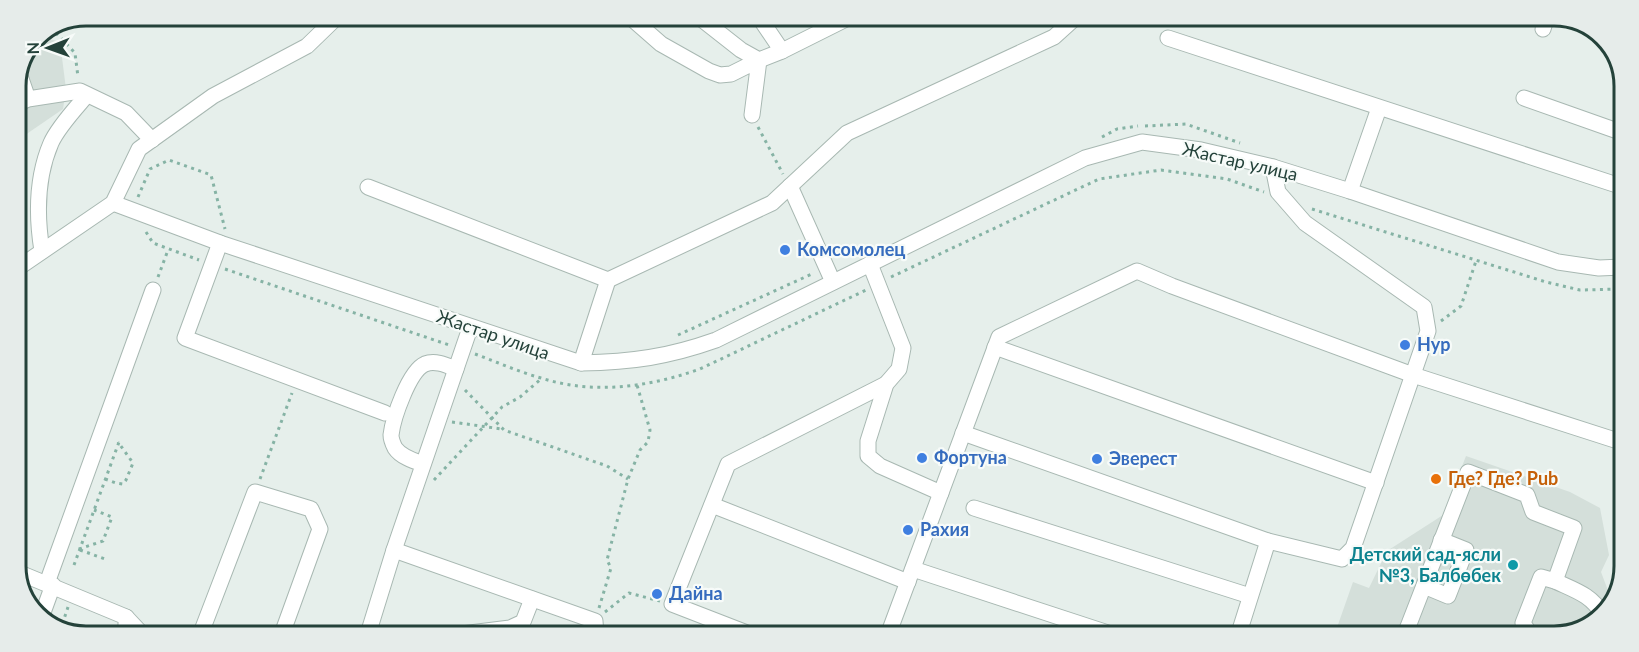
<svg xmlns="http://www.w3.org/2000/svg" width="1639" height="652" font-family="Lato,sans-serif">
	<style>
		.built { fill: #d4dfda }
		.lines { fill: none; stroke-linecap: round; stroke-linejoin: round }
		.minor-casing { stroke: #a8b8b2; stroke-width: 17 }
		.path { stroke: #86b3a5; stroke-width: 3; stroke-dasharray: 3 4.5; stroke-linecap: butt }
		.minor { stroke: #fff; stroke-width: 15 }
		.shop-dot { fill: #3f7fe0; stroke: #f7fbf9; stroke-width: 2 }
		.food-dot { fill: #e8710a; stroke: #f7fbf9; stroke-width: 2 }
		.culture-dot { fill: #0f9aa8; stroke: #f7fbf9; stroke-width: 2 }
		.labels { text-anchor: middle; stroke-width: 4.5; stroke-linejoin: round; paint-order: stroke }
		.street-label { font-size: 18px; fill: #24423a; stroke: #f7fbf9 }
		.shop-label { font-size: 18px; font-weight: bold; fill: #366cbe; stroke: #f7fbf9; text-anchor: start }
		.food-label { font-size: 18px; font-weight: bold; fill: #c56008; stroke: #f7fbf9; text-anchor: start }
		.culture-label { font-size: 18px; font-weight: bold; fill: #0d838f; stroke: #f7fbf9; text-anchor: end }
		.rim { fill: none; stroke: #24423a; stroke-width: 3 }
	</style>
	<rect width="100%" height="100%" fill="#e6efeb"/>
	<g class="built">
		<path d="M 36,35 L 60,42 L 66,89 L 63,109 L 28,133 L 15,146 L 15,81 Z"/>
		<path d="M 1466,456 L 1570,492 L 1600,508 L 1609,555 L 1601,572 L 1612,601 L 1596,623 L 1554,637 L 1334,636 L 1353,582 L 1369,588 L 1387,551 L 1443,515 Z"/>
	</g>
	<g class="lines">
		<g class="minor-casing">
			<g id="minor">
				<path d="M 629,16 L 661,44 L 709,71 L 720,75 L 731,74 L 759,60 L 752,115"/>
				<path d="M 699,17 L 741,50 L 759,60 L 782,51 L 850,17"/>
				<path d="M 759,17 L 782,51"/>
				<path d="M 1543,29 L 1546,19"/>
				<path d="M 1168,38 L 1620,186"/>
				<path d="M 19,73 L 28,99"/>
				<path d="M 1524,98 L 1623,133"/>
				<path d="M 15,105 L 28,99 L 80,91 L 126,113 L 152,140"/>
				<path d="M 790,186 L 833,282"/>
				<path d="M 368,187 L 608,280 L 772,203 L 847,133 L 1054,37 L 1075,18"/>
				<path d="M 1350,191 L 1379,108"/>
				<path d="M 113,203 L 220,243 L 581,363 C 632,362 668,357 716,340 L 1085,158 L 1142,142 L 1201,150 L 1273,167 L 1350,191 L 1558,262 L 1599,268 L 1622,267"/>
				<path d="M 220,243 L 185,338 L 385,413"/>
				<path d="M 42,251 C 36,214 36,178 51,143 C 58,127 76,108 87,95"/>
				<path d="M 870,264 L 903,348 L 899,369 L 886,384 L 868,441 L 868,456 L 880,466 L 941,493"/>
				<path d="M 15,270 L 113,203 L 139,149 L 213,96 L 307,46 L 338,16"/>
				<path d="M 995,347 L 1376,483"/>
				<path d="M 581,363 L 608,280"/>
				<path d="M 963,433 L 1268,541"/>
				<path d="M 423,464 C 414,461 401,457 395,448 C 393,444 391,439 391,435 C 393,418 409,371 425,364 C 435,360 446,365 456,369"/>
				<path d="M 712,505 L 908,582"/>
				<path d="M 974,508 L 1250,596"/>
				<path d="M 394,550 L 595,621 L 596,635"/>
				<path d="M 913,569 L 1117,636"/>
				<path d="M 15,571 L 126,617 L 126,633"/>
				<path d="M 1555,581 C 1574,590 1592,595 1602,614"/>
				<path d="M 47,583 L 153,290"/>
				<path d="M 1424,586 L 1448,596 L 1466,550 L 1441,540"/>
				<path d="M 126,617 L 141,633"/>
				<path d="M 41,618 L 53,585"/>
				<path d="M 201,633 L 255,492 L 311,509 L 320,529 L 282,634"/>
				<path d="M 368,634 L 394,550 L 470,328"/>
				<path d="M 462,634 L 510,628 L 523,622 L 532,599"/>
				<path d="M 752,635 L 672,604 L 728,464 L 886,384"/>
				<path d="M 888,635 L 999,337 L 1137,271 L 1172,286 L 1413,375 L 1621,442"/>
				<path d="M 1238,636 L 1268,541 L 1342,559 L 1353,548 L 1428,331 L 1424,307 L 1305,223 L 1278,192 L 1273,167"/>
				<path d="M 1404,637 L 1468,472 L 1527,495 L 1533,512 L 1574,528 L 1555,581 L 1541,577 L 1523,623 L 1532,637"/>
			</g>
		</g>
		<g class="path">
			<path d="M 49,30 L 57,34 L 75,53 L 78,77"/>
			<path d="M 1145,126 L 1186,124 L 1240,143"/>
			<path d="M 758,127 L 783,174"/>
			<path d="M 1102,137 L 1117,129 L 1138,126"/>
			<path d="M 138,197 L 150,169 L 169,160 L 211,175 L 225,229"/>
			<path d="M 1312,209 L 1546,282 L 1580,290 L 1622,289"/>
			<path d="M 146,232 L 153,243 L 199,260"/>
			<path d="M 225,269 L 449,345"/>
			<path d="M 158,277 L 168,250"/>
			<path d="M 891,277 L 1099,179 L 1161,170 L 1227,179 L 1264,192"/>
			<path d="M 1441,321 L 1461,306 L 1476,261"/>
			<path d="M 678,335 L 814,273"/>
			<path d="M 475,354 C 497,362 519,372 541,378 C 594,395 649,387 700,369 L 866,290"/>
			<path d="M 465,390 L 504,430 L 607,466 L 628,479"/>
			<path d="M 452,422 L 502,429"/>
			<path d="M 105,479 L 116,483 L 123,484 L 126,480 L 133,463 L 118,442"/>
			<path d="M 260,479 L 292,393"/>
			<path d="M 434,480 L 502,407 L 520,397 L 541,379"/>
			<path d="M 79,549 L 103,541 L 112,517 L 94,510"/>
			<path d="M 80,550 L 108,560"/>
			<path d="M 74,565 L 119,442"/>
			<path d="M 599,608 L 611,568 L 607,560 L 628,479 L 640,450 L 648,442 L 650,430 L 637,385"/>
			<path d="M 605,612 L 629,593 L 660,601"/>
			<path d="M 60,631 L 68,607"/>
		</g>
		<use href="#minor" class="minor"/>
	</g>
	<g class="shop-dot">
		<circle cx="785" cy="250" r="6"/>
		<circle cx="1405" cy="345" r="6"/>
		<circle cx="922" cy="458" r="6"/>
		<circle cx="1097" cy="459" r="6"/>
		<circle cx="908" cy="530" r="6"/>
		<circle cx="657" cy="594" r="6"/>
	</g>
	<circle class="food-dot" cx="1436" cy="479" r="6"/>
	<circle class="culture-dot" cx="1513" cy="565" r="6"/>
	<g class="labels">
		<g class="street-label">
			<text transform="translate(1240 162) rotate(13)" y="6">Жастар улица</text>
			<text transform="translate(493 335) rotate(19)" y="6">Жастар улица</text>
		</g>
		<g class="shop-label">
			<text x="797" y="256">Комсомолец</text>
			<text x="1417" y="351">Нур</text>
			<text x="934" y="464">Фортуна</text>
			<text x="1109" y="465">Эверест</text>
			<text x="920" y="536">Рахия</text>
			<text x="669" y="600">Дайна</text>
		</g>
		<g class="food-label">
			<text x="1448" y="485">Где? Где? Pub</text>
		</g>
		<g class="culture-label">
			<text x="1501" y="561">Детский сад-ясли<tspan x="1501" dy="21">№3, Балбөбек</tspan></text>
		</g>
	</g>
	<path d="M0 0H1639V652H0ZM86 26H1554A60 60 0 0 1 1614 86V566A60 60 0 0 1 1554 626H86A60 60 0 0 1 26 566V86A60 60 0 0 1 86 26Z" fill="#e6ecea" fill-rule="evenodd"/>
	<path class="rim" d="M86 26H1554A60 60 0 0 1 1614 86V566A60 60 0 0 1 1554 626H86A60 60 0 0 1 26 566V86A60 60 0 0 1 86 26Z"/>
	<g transform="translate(48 48) rotate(269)" stroke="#f7fbf9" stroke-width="4.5" paint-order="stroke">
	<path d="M0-4.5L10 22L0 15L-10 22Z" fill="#24423a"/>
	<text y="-9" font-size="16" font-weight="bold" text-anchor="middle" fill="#24423a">N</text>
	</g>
</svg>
